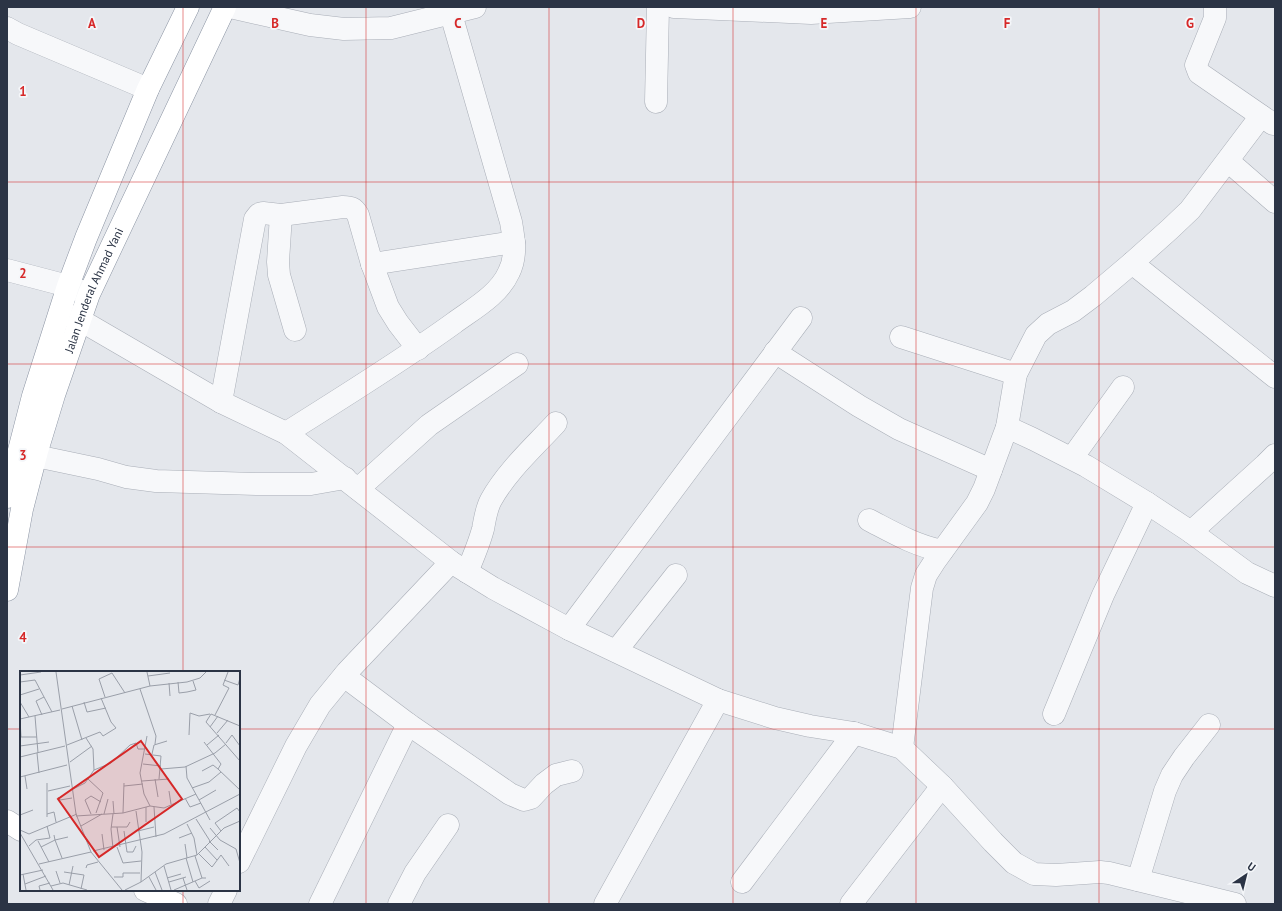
<svg xmlns="http://www.w3.org/2000/svg" width="1282" height="911" font-family="'PT Sans',sans-serif">
	<style>
		.lines { fill: none; stroke-linecap: round; stroke-linejoin: round }
		.minor-casing { stroke: #a9aeb7; stroke-width: 23 }
		.secondary-casing { stroke: #a9aeb7; stroke-width: 23 }
		.trunk-casing { stroke: #8b94a3; stroke-width: 23 }
		.minor { stroke: #f7f8fa; stroke-width: 22 }
		.secondary { stroke: #fff; stroke-width: 22 }
		.trunk { stroke: #fff; stroke-width: 22 }
		.grid { fill: none; stroke: #d62828; stroke-width: 1; stroke-opacity: 0.55 }
		.labels { text-anchor: middle; stroke-width: 3.5; stroke-linejoin: round; paint-order: stroke }
		.street-label { font-size: 12px; fill: #2b3445; stroke: #f4f6f9 }
		.inset-road { fill: none; stroke: #9a9fa9; stroke-width: 1 }
		.view { fill: #d62828; fill-opacity: 0.15; stroke: #d62828; stroke-width: 2 }
		.inset-edge { fill: none; stroke: #2b3445; stroke-width: 2 }
		.grid-label { font-size: 13px; text-anchor: middle; font-weight: bold; fill: #d62828; stroke: #f4f6f9; stroke-width: 3.5; stroke-linejoin: round; paint-order: stroke }
	</style>
	<rect width="100%" height="100%" fill="#e4e7ec"/>
	<g class="lines">
		<g class="minor-casing">
			<g id="minor">
				<path d="M 230,7 L 310,25 L 344,29 L 391,28 L 475,7"/>
				<path d="M 674,7 L 811,13 L 910,7"/>
				<path d="M 1215,7 L 1215,18 L 1196,65 L 1199,73 L 1273,124 L 1275,124"/>
				<path d="M 7,28 L 18,34 L 148,89"/>
				<path d="M 656,102 L 658,7"/>
				<path d="M 1228,161 L 1275,202"/>
				<path d="M 281,215 L 278,262 L 279,275 L 295,330"/>
				<path d="M 1132,263 L 1275,377"/>
				<path d="M 372,264 L 514,242"/>
				<path d="M 7,270 L 68,286 L 86,293"/>
				<path d="M 63,313 L 80,320 L 221,402 L 286,433 L 451,562 L 493,588 L 569,629 L 718,700 L 775,718 L 810,726 L 854,733 L 902,748 L 942,786 L 993,842 L 1014,863 L 1034,874 L 1056,875 L 1100,872 L 1109,873 L 1235,904"/>
				<path d="M 901,337 L 1016,374"/>
				<path d="M 775,352 L 859,406 L 899,429 L 991,470"/>
				<path d="M 221,402 L 255,219 L 259,214 L 263,213 L 281,215 L 343,207 C 351,207 354,208 358,215 L 372,264 L 388,307 L 398,323 L 418,349"/>
				<path d="M 1007,427 L 1033,439 L 1086,466 L 1147,503 L 1191,532 L 1247,573 L 1275,586"/>
				<path d="M 286,433 C 343,397 400,362 454,323 C 473,309 499,295 509,272 C 517,256 514,239 511,222 L 451,14"/>
				<path d="M 36,456 L 98,469 L 126,477 L 156,481 L 258,484 L 311,484 L 345,478"/>
				<path d="M 1072,458 L 1123,387"/>
				<path d="M 358,489 L 429,425 L 517,364"/>
				<path d="M 869,520 C 894,533 914,545 942,551"/>
				<path d="M 1191,532 L 1265,465 L 1275,455"/>
				<path d="M 467,572 C 473,558 479,544 483,529 C 485,519 486,509 491,500 C 507,471 534,447 556,423"/>
				<path d="M 569,629 L 801,318"/>
				<path d="M 616,651 L 676,575"/>
				<path d="M 344,676 L 408,724 L 510,794 L 524,800 L 531,798 L 544,784 L 556,775 L 572,771"/>
				<path d="M 1054,714 L 1103,595 L 1147,503"/>
				<path d="M 902,748 L 922,588 L 926,575 L 935,561 L 977,503 L 984,489 L 1007,427 L 1016,374 L 1036,335 L 1048,324 L 1073,311 L 1093,296 L 1132,263 L 1170,229 L 1190,210 L 1261,116"/>
				<path d="M 239,862 L 296,746 L 320,705 L 347,672 L 451,562"/>
				<path d="M 1138,880 L 1165,791 L 1172,775 L 1184,757 L 1209,725"/>
				<path d="M 742,882 L 854,733"/>
				<path d="M 219,904 L 226,890"/>
				<path d="M 320,904 L 408,724"/>
				<path d="M 399,904 L 415,873 L 448,825"/>
				<path d="M 605,904 L 718,700"/>
				<path d="M 851,904 L 942,786"/>
			</g>
		</g>
		<g class="secondary-casing">
			<g id="secondary">
				<path d="M 7,821 L 21,830"/>
				<path d="M 145,890 L 176,904"/>
			</g>
		</g>
		<g class="trunk-casing">
			<g id="trunk">
				<path d="M 7,497 L 33,396 L 68,286 L 86,238 L 148,89 L 188,7"/>
				<path id="s1" d="M 7,590 L 22,509 L 37,451 L 54,395 L 89,294 L 225,7"/>
			</g>
		</g>
		<use href="#minor" class="minor"/>
		<use href="#secondary" class="secondary"/>
		<use href="#trunk" class="trunk"/>
	</g>
	<path class="grid" d="M 183,7 L 183,672M 366,7 L 366,904M 549,7 L 549,904M 733,7 L 733,904M 916,7 L 916,904M 1099,7 L 1099,904M 7,182 L 1275,182M 7,364 L 1275,364M 7,547 L 1275,547M 7,729 L 21,729M 239,729 L 1275,729M 183,890 L 183,904"/>
	<g class="labels">
		<g class="street-label">
			<text dy="4" stroke="none"><textPath href="#s1" startOffset="313">Jalan Jenderal Ahmad Yani</textPath></text>
		</g>
	</g>
	<g transform="translate(20 671)">
		<rect width="220" height="220" fill="#e4e7ec"/>
		<path class="inset-road" d="M 36,1 L 56,143 L 71,181 L 102,219M 127,1 L 130,15M 92,2 L 105,22M 0,4 L 21,1M 128,5 L 150,2M 204,9 L 218,14 L 220,7M 0,11 L 15,9 L 32,41M 158,11 L 159,22 L 167,21 L 176,19 L 173,10M 149,12 L 150,25M 120,18 L 136,65 L 135,73M 0,24 L 19,18M 85,26 L 79,8 L 92,2M 0,31 L 9,46M 64,31 L 67,41 L 86,37M 52,35 L 62,69M 42,38 L 130,15 L 167,11 L 180,7 L 186,1M 22,44 L 16,30 L 24,26M 195,44 L 209,17 L 203,14 L 208,1M 15,45 L 18,82M 0,48 L 40,39M 0,49 L 1,66 L 17,66M 220,55 L 191,43 L 186,51 L 220,90M 190,56 L 198,45M 197,62 L 208,49M 169,64 L 170,42 L 179,45 L 190,43M 127,65 L 120,102 L 124,123 L 130,135M 66,67 L 73,78 L 74,99M 184,71 L 201,93 L 198,98 L 220,119M 206,72 L 212,64 L 220,75M 47,74 L 80,61 L 83,65 L 96,57 L 91,51 L 81,27M 187,74 L 199,64M 0,75 L 29,71M 17,82 L 19,102M 125,83 L 141,85 L 139,108M 132,83 L 134,74 L 147,70M 0,86 L 45,75M 50,91 L 72,75M 123,93 L 141,95M 166,95 L 167,107 L 190,149M 141,98 L 165,96 L 195,82 L 206,73M 182,100 L 193,94 L 198,98M 5,105 L 7,118M 0,106 L 47,94M 68,108 L 83,122 L 76,142M 135,108 L 138,126M 122,110 L 149,108M 104,115 L 123,113M 172,117 L 189,111 L 201,101M 53,118 L 65,112 L 74,99 L 91,92 L 110,74 L 116,72 L 118,78 L 125,78M 28,120 L 50,115M 149,120 L 151,133M 38,126 L 40,129 L 52,127M 165,127 L 170,136 L 181,132M 179,129 L 196,119M 93,130 L 94,143M 134,136 L 136,166M 116,140 L 122,181 L 121,211M 103,142 L 104,112M 27,143 L 34,141 L 36,151M 71,143 L 65,129 L 71,125 L 81,131M 84,143 L 88,128M 93,143 L 91,158 L 93,177M 0,144 L 13,139M 56,145 L 103,142 L 130,135 L 144,137 L 176,123M 27,146 L 27,112M 176,148 L 190,170M 126,151 L 126,136M 167,153 L 174,167 L 177,184M 61,155 L 82,143M 91,156 L 107,156 L 110,151M 97,156 L 100,176M 190,157 L 200,169 L 216,178 L 220,192M 0,159 L 9,163 L 57,143M 104,160 L 107,181 L 113,181 L 116,175M 118,160 L 134,156M 201,160 L 195,152 L 217,137 L 220,141M 0,162 L 33,219M 82,163 L 84,179M 159,167 L 172,162M 18,170 L 29,191M 189,170 L 198,179M 165,173 L 167,187M 9,175 L 16,169 L 30,167 L 27,155M 21,176 L 35,169 L 34,164M 97,176 L 103,192 L 121,190M 185,176 L 197,189M 73,180 L 144,163 L 220,123M 179,183 L 192,196 L 201,184 L 209,195M 175,185 L 182,207 L 186,207M 42,187 L 35,169 L 48,166M 166,187 L 173,211M 19,193 L 71,181M 144,195 L 151,219M 66,197 L 67,194 L 78,191M 36,200 L 40,212M 44,201 L 64,204 L 61,218M 135,201 L 142,219M 3,203 L 6,219M 0,204 L 23,199M 94,206 L 103,206 L 103,202 L 120,202M 129,206 L 136,219M 147,207 L 161,203M 163,207 L 167,219M 175,210 L 179,217 L 190,210M 149,211 L 166,206M 5,213 L 26,205M 49,214 L 53,195M 31,215 L 43,212 L 67,219M 20,219 L 19,215 L 30,212M 105,219 L 121,211 L 146,193 L 177,184 L 204,157 L 220,150M 154,219 L 182,207"/>
		<path class="view" d="M 121,70 L 162,128 L 79,186 L 38,128 Z"/>
		<rect width="220" height="220" class="inset-edge"/>
	</g>
	<g class="grid-label">
		<text x="92" y="28">A</text>
		<text x="275" y="28">B</text>
		<text x="458" y="28">C</text>
		<text x="641" y="28">D</text>
		<text x="824" y="28">E</text>
		<text x="1007" y="28">F</text>
		<text x="1190" y="28">G</text>
		<text x="23" y="96">1</text>
		<text x="23" y="278">2</text>
		<text x="23" y="460">3</text>
		<text x="23" y="642">4</text>
	</g>
	<rect width="1282" height="911" fill="none" stroke="#2b3445" stroke-width="16"/>
	<g transform="translate(1246 875) rotate(35)" stroke="#f4f6f9" stroke-width="3" paint-order="stroke">
	<path d="M0-3L7 15L0 10L-7 15Z" fill="#2b3445"/>
	<text y="-6" font-size="11" font-weight="bold" text-anchor="middle" fill="#2b3445">U</text>
	</g>
</svg>
